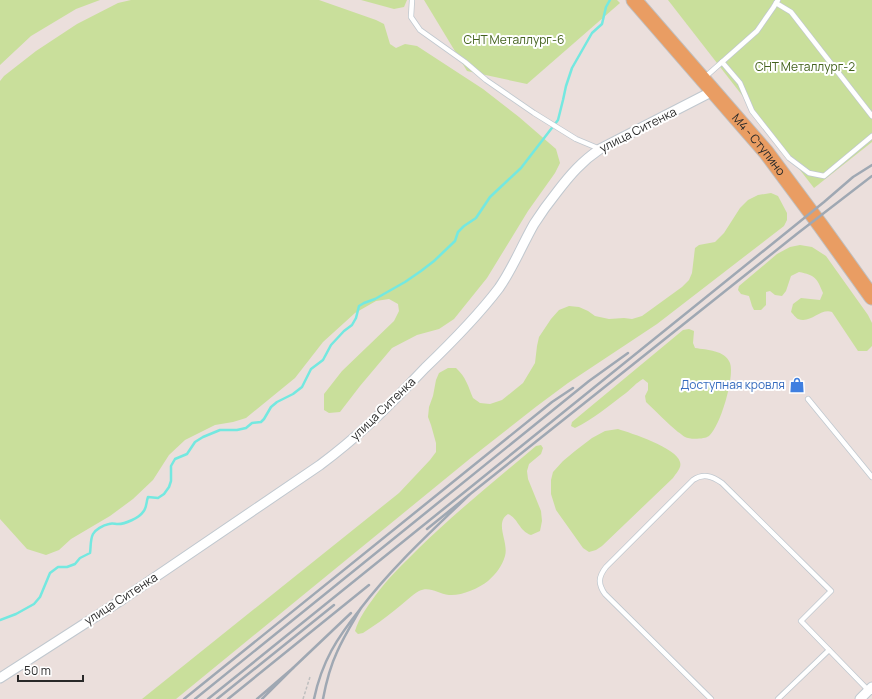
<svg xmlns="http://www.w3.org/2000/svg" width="872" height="699" font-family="Manrope,sans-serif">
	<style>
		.green { fill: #c9df9b }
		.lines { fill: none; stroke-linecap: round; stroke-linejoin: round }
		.stream { stroke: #74e8e0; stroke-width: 2.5 }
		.lane-casing { stroke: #c0c8cf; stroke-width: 6 }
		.street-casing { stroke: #c0c8cf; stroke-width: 11 }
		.primary-casing { stroke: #bfbfbf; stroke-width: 17 }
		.path { stroke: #bfbfbf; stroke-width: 1.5; stroke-dasharray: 3 2; stroke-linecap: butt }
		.lane { stroke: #fff; stroke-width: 4.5 }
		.street { stroke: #fff; stroke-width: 9 }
		.primary { stroke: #e99d63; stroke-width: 15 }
		.rail { stroke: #9fa8b3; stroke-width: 2.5 }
		.labels { text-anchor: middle; stroke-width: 4; stroke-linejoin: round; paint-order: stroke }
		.park-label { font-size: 12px; fill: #43621d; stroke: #fff }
		.street-label { font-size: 12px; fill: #292929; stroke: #fff }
		.shop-label { font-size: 12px; fill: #366cbe; stroke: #fff; text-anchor: end }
	</style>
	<rect width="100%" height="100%" fill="#ebdfdc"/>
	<g class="green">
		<path d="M 0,0 L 100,0 L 76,9 L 31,36 L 0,65 Z"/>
		<path d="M 131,0 L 319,0 L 376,20 L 384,24 L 390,44 L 396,48 L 405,44 L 417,46 L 483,89 L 519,117 L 556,149 L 560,163 L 555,173 L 528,211 L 487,278 L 454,319 L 439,329 L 417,335 L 392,348 L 360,386 L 340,412 L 329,413 L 324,410 L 324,394 L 342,371 L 394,321 L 399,311 L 398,304 L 389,299 L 376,301 L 355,313 L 323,342 L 295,378 L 246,418 L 233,422 L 215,425 L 185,440 L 169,455 L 153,480 L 133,499 L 110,516 L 71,539 L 59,550 L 46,555 L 27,549 L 0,519 L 0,81 L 4,76 L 36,51 L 77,24 L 118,3 Z"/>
		<path d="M 361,0 L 407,0 L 404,7 L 394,9 Z"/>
		<path d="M 424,0 L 617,0 L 620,3 L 527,84 L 467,71 Z"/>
		<path d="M 668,0 L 872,0 L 872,142 L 814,188 Z"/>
		<path d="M 771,193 L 778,196 L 787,213 L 787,220 L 784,226 L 657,324 L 568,383 L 537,406 L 472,457 L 176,699 L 142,699 L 399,493 L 430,460 L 436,452 L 436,443 L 431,425 L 428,417 L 429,407 L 433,396 L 436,380 L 439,373 L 448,368 L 456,368 C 466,377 468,386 473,398 L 480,403 L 490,404 L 502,400 L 523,383 L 535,363 L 537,346 L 539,337 L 551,319 L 559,310 L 569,306 L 579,307 L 588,311 L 595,316 L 609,319 L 624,318 L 632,319 L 642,316 L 682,287 L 689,280 L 692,273 L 695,248 L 699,245 L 715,242 L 724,233 L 740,208 L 748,200 L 758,195 Z"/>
		<path d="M 800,245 L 812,247 L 826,256 L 868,315 L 872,323 L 872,346 L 867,351 L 858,351 L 832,312 C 820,308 811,324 798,319 C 796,318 793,314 791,312 L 793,304 L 801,298 L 820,300 L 823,293 C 817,278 815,275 799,272 L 791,276 L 786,291 L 782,296 L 775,295 L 770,291 L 766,292 L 766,305 L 761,310 L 754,310 L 752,306 L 749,296 L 741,294 L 738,290 L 739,286 L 777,254 L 790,247 Z"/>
		<path d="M 689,329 L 694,331 L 693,343 L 695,348 C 707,350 725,350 730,363 C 735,377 720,427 709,436 C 705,439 690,440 685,437 C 683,436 680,433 678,432 C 667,423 657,412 646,402 L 645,396 L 648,390 L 648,383 L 643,379 C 636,383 632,388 626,393 C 610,405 593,419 575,428 L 571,426 L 572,422 L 683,330 Z"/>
		<path d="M 618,429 C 631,433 677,448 680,462 C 682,468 676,473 673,478 L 602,546 L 596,550 L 589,552 L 583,548 L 556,510 L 551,494 L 551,480 L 553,472 L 563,461 L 575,451 L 592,438 L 605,431 Z"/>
		<path d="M 541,445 L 543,448 L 541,454 L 529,464 L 527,471 L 528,479 L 541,511 L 542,521 L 540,531 L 531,535 C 519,531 518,518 508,514 C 494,523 509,542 505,556 C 502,566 496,574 488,581 C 478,589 461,596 449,595 C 438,594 430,586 419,591 C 413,594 402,605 395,610 C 385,618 374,626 363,633 L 358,634 L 355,631 C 359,618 367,607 375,596 C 388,578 404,563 420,547 C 457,511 497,479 536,446 Z"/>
	</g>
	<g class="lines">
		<path class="stream" d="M 0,620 L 16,614 L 34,604 L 40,597 L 50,573 L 58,567 L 67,567 L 75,564 L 80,558 L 90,553 C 91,547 90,540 93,534 C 95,530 103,525 109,524 C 112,523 115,524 118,524 C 125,524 139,518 143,512 C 147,508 146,502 148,497 L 158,498 L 164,494 L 169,487 L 171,481 L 171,466 L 175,459 L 187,454 L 195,442 L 203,437 L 220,430 L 237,430 L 246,428 L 252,423 L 261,422 L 264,419 L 271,407 L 277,402 L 293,394 L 302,387 L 311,369 L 323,360 L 331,345 L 344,331 L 352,325 L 356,318 L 359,306 L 364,303 L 375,299 L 405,282 L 421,271 L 434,261 L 455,241 L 458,232 L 464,226 L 476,218 L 490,197 L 521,168 L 558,120 L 563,100 L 566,86 L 572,68 L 592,33 L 602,24 L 606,7 L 610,0"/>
		<g class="lane-casing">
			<g id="lane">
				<path d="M 412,0 L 411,17 L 420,30 L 465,62 L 486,80 L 534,113 L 576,139 L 600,149"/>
				<path d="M 776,3 L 791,12 L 872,116"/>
				<path d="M 722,62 L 740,83 L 752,111 L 789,158 L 809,173 L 824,176 L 872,136"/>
				<path d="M 704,78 L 757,31 L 773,8 L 778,0"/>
				<path d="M 808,399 L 872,477"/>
				<path d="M 711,699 L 605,594 C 598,584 598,577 606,567 L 693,480 C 703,473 712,476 722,483 L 831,591 L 801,621 L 869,691"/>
				<path d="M 778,699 L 829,650"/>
			</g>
		</g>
		<g class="street-casing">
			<g id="street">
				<path d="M 0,678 L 123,599 L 320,465 C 336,453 352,440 367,426 C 387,408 406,388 425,368 C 451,343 477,317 499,288 C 513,268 522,245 534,224 C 541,213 549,202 557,192 C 570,175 582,161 600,149 L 713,91"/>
				<path d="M 860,699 L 872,687"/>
			</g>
		</g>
		<g class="primary-casing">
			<g id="primary">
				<path id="s1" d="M 634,0 L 766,152 L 821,226 L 872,297"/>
			</g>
		</g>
		<path class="path" d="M 303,699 L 310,677"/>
		<use href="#lane" class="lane"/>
		<use href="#street" class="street"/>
		<use href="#primary" class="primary"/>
		<g class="rail">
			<path d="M 469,495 L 798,233 L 872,176"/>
			<path d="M 361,608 C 393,566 432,531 469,495 L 427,529"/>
			<path d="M 293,668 L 351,613"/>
			<path d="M 184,699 L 552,402 L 573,388"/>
			<path d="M 195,699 L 589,381 L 628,353"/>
			<path d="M 208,699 L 824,202 L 853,177 L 872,165"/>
			<path d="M 217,699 L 334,605"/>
			<path d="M 228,699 L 369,585"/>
			<path d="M 257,699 L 293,668 L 262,699"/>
			<path d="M 314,699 C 322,661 337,638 361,608 C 353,622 344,636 337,652 C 330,667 326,683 323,699"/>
		</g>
	</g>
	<defs>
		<g id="shop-bare" transform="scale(1.2)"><path d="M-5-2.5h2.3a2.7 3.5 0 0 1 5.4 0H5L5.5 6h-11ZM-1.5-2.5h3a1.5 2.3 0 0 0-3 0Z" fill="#3f7fe0" stroke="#fff" stroke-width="2.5" paint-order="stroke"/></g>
	</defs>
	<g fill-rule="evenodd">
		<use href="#shop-bare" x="797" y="385"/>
	</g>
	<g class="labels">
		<g class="park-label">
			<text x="514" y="44">СНТ Металлург-6</text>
			<text x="805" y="71">СНТ Металлург-2</text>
		</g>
		<g class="street-label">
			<text transform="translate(638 130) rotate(-27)" y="4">улица Ситенка</text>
			<text dy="4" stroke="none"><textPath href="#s1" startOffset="191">М4 - Ступино</textPath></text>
			<text transform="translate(383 409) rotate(-44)" y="4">улица Ситенка</text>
			<text transform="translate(121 599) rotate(-33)" y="4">улица Ситенка</text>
		</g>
		<g class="shop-label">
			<text x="785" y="389">Доступная кровля</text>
		</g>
	</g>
	<path d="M18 675v6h65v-6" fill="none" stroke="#292929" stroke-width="2"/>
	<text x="24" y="675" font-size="12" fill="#292929" stroke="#ffffff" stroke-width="3" paint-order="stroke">50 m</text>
</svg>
